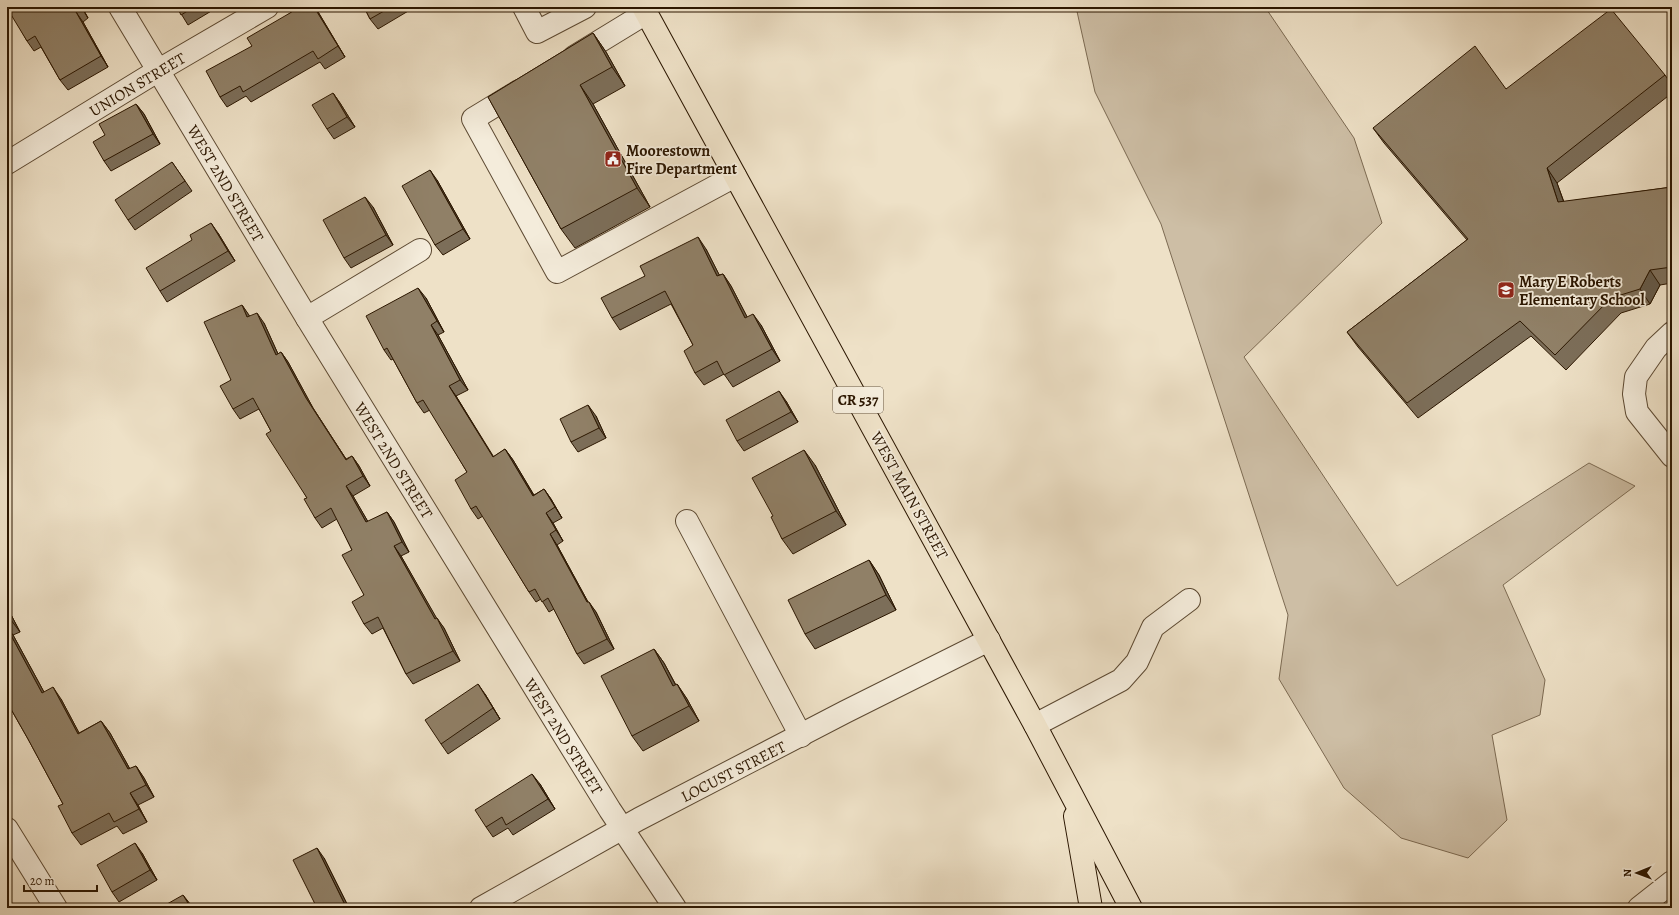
<svg xmlns="http://www.w3.org/2000/svg" width="1679" height="915" font-family="Alegreya,serif">
	<style>
		.green { fill: #cdbea5; stroke: #7c6a52 }
		.lines { fill: none; stroke-linecap: round; stroke-linejoin: round }
		.minor-casing { stroke: #5c4932; stroke-width: 24 }
		.major-casing { stroke: #2b1600; stroke-width: 24 }
		.minor { stroke: #f4ecdb; stroke-width: 22 }
		.major { stroke: #eee1c7; stroke-width: 22 }
		.wall { fill: #7c6e59; stroke: #2b1600 }
		.shaded-wall { fill: #655a48; stroke: #2b1600 }
		.building { fill: #908067; stroke: #2b1600 }
		.labels { text-anchor: middle; stroke-width: 3.5; stroke-linejoin: round; paint-order: stroke }
		.shield { fill: #f4ecdb; stroke: #675642; stroke-width: 1 }
		.shield-label { font-size: 15px; font-weight: bold; fill: #2b1600 }
		.street-label { font-size: 16px; fill: #2b1600; stroke: #f4ecdb }
		.poi-label { font-size: 16px; font-weight: bold; fill: #2b1600; stroke: #f4ecdb; text-anchor: start }
	</style>
	<rect width="100%" height="100%" fill="#eee1c7"/>
	<filter id="stains"><feTurbulence type="fractalNoise" baseFrequency=".005" numOctaves="4"/><feColorMatrix values="0 0 0 0 .2 0 0 0 0 .09 0 0 0 0 .02 0 0 0 .5 -.17"/></filter>
	<radialGradient id="worn" r=".72"><stop offset=".6" stop-color="#630" stop-opacity="0"/><stop offset="1" stop-color="#630" stop-opacity=".3"/></radialGradient>
	<path class="green" d="M 1076,7 L 1265,7 L 1354,138 L 1382,223 L 1244,357 L 1397,586 L 1589,463 L 1635,486 L 1503,585 L 1545,680 L 1540,715 L 1492,735 L 1507,820 L 1468,858 L 1401,838 L 1344,788 L 1279,679 L 1288,615 L 1161,224 L 1095,92 Z"/>
	<g class="lines">
		<g class="minor-casing">
			<g id="minor">
				<path d="M 120,7 L 307,318 L 610,810 L 675,908"/>
				<path d="M 524,7 L 537,32 L 585,7"/>
				<path d="M 574,57 L 646,13"/>
				<path d="M 519,91 L 473,119 L 557,272 L 735,176"/>
				<path d="M 7,163 L 159,70 L 267,7"/>
				<path d="M 307,318 L 420,250"/>
				<path d="M 1672,333 L 1656,348 L 1636,377 L 1634,394 L 1637,412 L 1672,456"/>
				<path d="M 687,521 L 801,736"/>
				<path d="M 1035,725 L 1121,680 L 1137,662 L 1153,627 L 1189,600"/>
				<path d="M 7,829 L 56,908"/>
				<path d="M 481,908 L 639,819 L 845,712 L 989,640"/>
				<path d="M 1639,908 L 1672,882"/>
			</g>
		</g>
		<g class="major-casing">
			<g id="major">
				<path d="M 643,7 L 1035,725 L 1131,908"/>
				<path d="M 1075,816 L 1091,908"/>
			</g>
		</g>
		<use href="#minor" class="minor"/>
		<use href="#major" class="major"/>
	</g>
	<g class="wall">
		<path d="M 8,7 L 82,7 L 88,18 L 83,22 L 108,67 L 68,90 L 60,80 L 41,47 L 34,51 L 27,41 Z"/>
		<path d="M 177,7 L 218,7 L 188,25 Z"/>
		<path d="M 299,7 L 315,7 L 345,57 L 325,69 L 320,62 L 251,102 L 246,96 L 227,107 L 220,97 L 252,46 L 290,13 Z"/>
		<path d="M 364,7 L 415,7 L 378,29 L 370,19 Z"/>
		<path d="M 548,7 L 557,7 L 550,10 Z"/>
		<path d="M 593,33 L 606,52 L 625,86 L 593,104 L 650,207 L 575,248 L 561,229 L 488,97 Z"/>
		<path d="M 1665,75 L 1672,85 L 1672,93 L 1557,183 L 1564,202 L 1672,187 L 1672,283 L 1660,285 L 1650,304 L 1621,313 L 1566,370 L 1531,336 L 1418,418 L 1358,347 L 1347,332 L 1467,240 L 1384,143 L 1373,128 L 1506,89 Z"/>
		<path d="M 333,93 L 340,103 L 355,127 L 334,139 L 327,129 Z"/>
		<path d="M 136,104 L 144,114 L 160,144 L 111,171 L 104,161 L 105,135 Z"/>
		<path d="M 172,162 L 192,191 L 135,230 L 128,220 Z"/>
		<path d="M 437,180 L 470,239 L 443,255 L 435,245 Z"/>
		<path d="M 373,207 L 393,245 L 351,268 L 344,258 Z"/>
		<path d="M 218,233 L 235,261 L 167,302 L 160,291 Z"/>
		<path d="M 706,249 L 719,275 L 723,274 L 731,286 L 747,317 L 761,325 L 780,361 L 733,387 L 724,374 L 704,385 L 695,373 L 693,345 L 671,304 L 620,330 L 612,318 L 645,276 Z"/>
		<path d="M 426,298 L 444,332 L 438,335 L 468,390 L 456,396 L 493,457 L 505,449 L 513,460 L 534,495 L 544,489 L 551,499 L 562,518 L 553,523 L 563,541 L 557,545 L 588,602 L 596,612 L 614,649 L 584,664 L 577,654 L 554,609 L 549,612 L 541,599 L 536,602 L 529,592 L 483,516 L 478,519 L 471,509 L 467,472 L 430,410 L 424,413 L 417,403 L 393,359 L 391,360 L 384,350 Z"/>
		<path d="M 242,305 L 249,316 L 264,323 L 278,354 L 281,352 L 288,362 L 313,408 L 346,459 L 352,456 L 359,466 L 370,486 L 353,496 L 368,522 L 387,512 L 394,522 L 409,552 L 401,556 L 436,618 L 444,628 L 460,661 L 413,684 L 406,674 L 383,628 L 372,634 L 364,624 L 364,595 L 352,550 L 337,519 L 322,528 L 315,518 L 307,498 L 259,409 L 240,419 L 233,409 L 231,380 Z"/>
		<path d="M 786,401 L 798,422 L 744,451 L 737,441 Z"/>
		<path d="M 596,416 L 606,438 L 578,452 L 571,442 Z"/>
		<path d="M 815,465 L 846,525 L 793,554 L 782,539 L 773,516 Z"/>
		<path d="M 869,560 L 879,575 L 896,610 L 815,649 L 805,634 Z"/>
		<path d="M 7,607 L 20,632 L 13,635 L 44,692 L 61,699 L 79,733 L 101,721 L 110,733 L 130,769 L 136,766 L 144,778 L 154,797 L 138,805 L 147,822 L 123,834 L 117,826 L 81,845 L 72,833 L 63,804 L 28,739 L 8,704 L 7,704 Z"/>
		<path d="M 654,649 L 664,663 L 676,685 L 677,684 L 687,699 L 699,721 L 643,751 L 632,736 Z"/>
		<path d="M 485,694 L 500,719 L 448,754 L 441,744 Z"/>
		<path d="M 540,784 L 555,809 L 513,835 L 508,828 L 493,837 L 486,827 Z"/>
		<path d="M 142,853 L 157,880 L 119,902 L 112,892 Z"/>
		<path d="M 324,858 L 349,908 L 317,908 Z"/>
	</g>
	<g class="shaded-wall">
		<path d="M 81,7 L 82,7 L 88,18 Z"/>
		<path d="M 314,7 L 315,7 L 317,10 L 345,57 L 338,46 Z"/>
		<path d="M 76,12 L 83,22 L 108,67 L 101,56 Z"/>
		<path d="M 593,33 L 606,52 L 625,86 L 612,67 Z"/>
		<path d="M 580,85 L 593,104 L 650,207 L 637,188 Z"/>
		<path d="M 333,93 L 340,103 L 355,127 L 347,117 Z"/>
		<path d="M 136,104 L 144,114 L 160,144 L 153,134 Z"/>
		<path d="M 1547,168 L 1557,183 L 1569,217 L 1558,202 Z"/>
		<path d="M 430,170 L 437,180 L 470,239 L 463,229 Z"/>
		<path d="M 365,197 L 373,207 L 393,245 L 386,235 Z"/>
		<path d="M 211,223 L 218,233 L 235,261 L 228,251 Z"/>
		<path d="M 698,237 L 706,249 L 726,288 L 717,276 Z"/>
		<path d="M 1650,270 L 1660,285 L 1650,304 L 1640,289 Z"/>
		<path d="M 723,274 L 731,286 L 754,330 L 745,318 Z"/>
		<path d="M 418,288 L 426,298 L 444,332 L 437,321 Z"/>
		<path d="M 242,305 L 249,315 L 255,327 L 247,317 Z"/>
		<path d="M 257,313 L 264,323 L 283,365 L 276,355 Z"/>
		<path d="M 753,314 L 761,325 L 780,361 L 772,349 Z"/>
		<path d="M 431,325 L 438,335 L 468,390 L 460,380 Z"/>
		<path d="M 281,352 L 288,362 L 313,408 L 353,470 L 306,398 Z"/>
		<path d="M 449,386 L 456,396 L 500,467 L 493,457 Z"/>
		<path d="M 779,391 L 786,401 L 798,422 L 791,412 Z"/>
		<path d="M 588,405 L 596,416 L 606,438 L 599,428 Z"/>
		<path d="M 505,449 L 513,460 L 540,506 L 533,496 Z"/>
		<path d="M 804,450 L 815,465 L 846,525 L 836,511 Z"/>
		<path d="M 352,456 L 359,466 L 370,486 L 363,476 Z"/>
		<path d="M 346,486 L 353,496 L 374,532 L 366,522 Z"/>
		<path d="M 544,489 L 551,499 L 562,518 L 555,507 Z"/>
		<path d="M 387,512 L 394,522 L 409,552 L 402,542 Z"/>
		<path d="M 546,513 L 553,523 L 563,541 L 556,530 Z"/>
		<path d="M 550,534 L 557,545 L 594,613 L 587,602 Z"/>
		<path d="M 394,546 L 401,556 L 440,624 L 437,618 L 444,628 L 460,661 L 453,651 Z"/>
		<path d="M 869,560 L 879,575 L 896,610 L 886,595 Z"/>
		<path d="M 589,602 L 596,612 L 614,649 L 607,639 Z"/>
		<path d="M 7,607 L 20,632 L 11,620 L 7,612 Z"/>
		<path d="M 7,627 L 13,635 L 51,705 L 42,693 L 7,628 Z"/>
		<path d="M 654,649 L 664,663 L 684,701 L 673,686 Z"/>
		<path d="M 478,684 L 485,694 L 500,719 L 493,708 Z"/>
		<path d="M 677,684 L 687,699 L 699,721 L 689,706 Z"/>
		<path d="M 53,687 L 61,699 L 86,746 L 78,734 Z"/>
		<path d="M 101,721 L 110,733 L 137,782 L 128,769 Z"/>
		<path d="M 136,766 L 144,778 L 154,797 L 146,785 Z"/>
		<path d="M 532,774 L 540,784 L 555,809 L 548,799 Z"/>
		<path d="M 130,793 L 138,805 L 147,822 L 139,809 Z"/>
		<path d="M 135,843 L 142,853 L 157,880 L 150,870 Z"/>
		<path d="M 317,848 L 324,858 L 349,908 L 348,908 L 345,905 Z"/>
		<path d="M 183,895 L 191,905 L 192,908 L 191,908 Z"/>
	</g>
	<g class="building">
		<path d="M 7,7 L 81,7 L 81,8 L 76,12 L 101,56 L 60,80 L 35,36 L 27,41 L 7,8 Z"/>
		<path d="M 177,7 L 194,7 L 181,15 Z"/>
		<path d="M 299,7 L 314,7 L 338,46 L 318,59 L 313,51 L 243,92 L 240,86 L 220,97 L 206,71 L 252,46 L 247,38 L 290,13 Z"/>
		<path d="M 364,7 L 391,7 L 370,19 Z"/>
		<path d="M 1611,9 L 1665,75 L 1547,168 L 1558,202 L 1672,187 L 1672,267 L 1650,270 L 1640,289 L 1611,298 L 1555,355 L 1520,321 L 1407,403 L 1347,332 L 1468,239 L 1373,128 L 1475,46 L 1506,89 Z"/>
		<path d="M 593,33 L 612,67 L 580,85 L 637,188 L 561,229 L 488,97 Z"/>
		<path d="M 333,93 L 347,117 L 327,129 L 312,105 Z"/>
		<path d="M 136,104 L 153,134 L 104,161 L 93,142 L 105,135 L 99,124 Z"/>
		<path d="M 172,162 L 185,181 L 128,220 L 115,200 Z"/>
		<path d="M 430,170 L 463,229 L 435,245 L 402,186 Z"/>
		<path d="M 365,197 L 386,235 L 344,258 L 323,220 Z"/>
		<path d="M 211,223 L 228,251 L 160,291 L 146,268 L 192,240 L 190,235 Z"/>
		<path d="M 698,237 L 717,276 L 723,274 L 745,318 L 753,314 L 772,349 L 724,375 L 717,361 L 695,373 L 684,351 L 693,345 L 665,291 L 612,318 L 601,298 L 645,276 L 640,266 Z"/>
		<path d="M 418,288 L 437,321 L 431,325 L 460,380 L 449,386 L 493,457 L 505,449 L 533,496 L 544,489 L 555,507 L 546,513 L 556,530 L 550,534 L 587,602 L 589,602 L 607,639 L 577,654 L 548,598 L 542,602 L 535,589 L 529,592 L 476,506 L 471,509 L 455,480 L 467,472 L 423,400 L 417,403 L 387,348 L 384,350 L 366,316 Z"/>
		<path d="M 242,305 L 247,317 L 257,313 L 276,355 L 281,352 L 306,398 L 346,460 L 352,456 L 363,476 L 346,486 L 366,522 L 387,512 L 402,542 L 394,546 L 435,619 L 437,618 L 453,651 L 406,674 L 378,617 L 364,624 L 352,602 L 364,595 L 342,555 L 352,550 L 331,508 L 315,518 L 304,499 L 307,498 L 266,434 L 271,431 L 253,398 L 233,409 L 220,386 L 231,380 L 204,322 Z"/>
		<path d="M 779,391 L 791,412 L 737,441 L 726,420 Z"/>
		<path d="M 588,405 L 599,428 L 571,442 L 560,419 Z"/>
		<path d="M 804,450 L 836,511 L 782,539 L 771,517 L 773,516 L 752,478 Z"/>
		<path d="M 869,560 L 886,595 L 805,634 L 788,600 Z"/>
		<path d="M 7,612 L 11,620 L 7,622 Z"/>
		<path d="M 7,628 L 42,693 L 53,687 L 78,734 L 101,721 L 128,769 L 136,766 L 146,785 L 130,793 L 139,809 L 114,822 L 109,813 L 72,833 L 58,806 L 63,804 L 28,739 L 7,702 Z"/>
		<path d="M 654,649 L 673,686 L 677,684 L 689,706 L 632,736 L 601,676 Z"/>
		<path d="M 478,684 L 493,708 L 441,744 L 425,720 Z"/>
		<path d="M 532,774 L 548,799 L 506,825 L 502,817 L 486,827 L 475,810 Z"/>
		<path d="M 135,843 L 150,870 L 112,892 L 97,865 Z"/>
		<path d="M 317,848 L 345,905 L 339,908 L 317,908 L 293,860 Z"/>
		<path d="M 183,895 L 191,908 L 160,908 Z"/>
	</g>
	<defs>
		<g id="civic-square" transform="scale(0.9)"><rect x="-9" y="-9" width="18" height="18" rx="4" fill="#8f2418" stroke="#f4ecdb"/><path d="M-.6-6.5H3V-4.5H.6V-3L4-1V1h2V6H-6V1h2V-1L-.6-3ZM-1.2 2.5V6h2.4V2.5Z" fill="#fff"/></g>
		<g id="school-square" transform="scale(0.9)"><rect x="-9" y="-9" width="18" height="18" rx="4" fill="#8f2418" stroke="#f4ecdb"/><path d="M0-5L7-2L0 1L-7-2ZM-4 1L0 2.5L4 1V4Q0 6-4 4Z" fill="#fff"/></g>
	</defs>
	<g fill-rule="evenodd">
		<use href="#civic-square" x="613" y="159"/>
		<use href="#school-square" x="1506" y="290"/>
	</g>
	<g class="labels">
		<rect class="shield" x="833" y="387" width="50" height="26" rx="3"/>
		<g class="shield-label">
			<text x="858" y="405">CR 537</text>
		</g>
		<g class="street-label">
			<text transform="translate(137 84) rotate(-31)" y="6">UNION STREET</text>
			<text transform="translate(226 183) rotate(59)" y="6">WEST 2ND STREET</text>
			<text transform="translate(394 460) rotate(58)" y="6">WEST 2ND STREET</text>
			<text transform="translate(910 495) rotate(61)" y="6">WEST MAIN STREET</text>
			<text transform="translate(564 736) rotate(58)" y="6">WEST 2ND STREET</text>
			<text transform="translate(733 771) rotate(-27)" y="6">LOCUST STREET</text>
		</g>
		<g class="poi-label">
			<text x="626" y="156">Moorestown<tspan x="626" dy="18">Fire Department</tspan></text>
			<text x="1519" y="287">Mary E Roberts<tspan x="1519" dy="18">Elementary School</tspan></text>
		</g>
	</g>
	<rect width="1679" height="915" fill="none" stroke="#eee1c7" stroke-width="24"/>
	<rect x="8" y="8" width="1663" height="899" fill="none" stroke="#2b1600" stroke-width="2"/>
	<rect x="12" y="12" width="1655" height="891" fill="none" stroke="#2b1600"/>
	<g transform="translate(1637 873) rotate(269)" stroke="#f4ecdb" stroke-width="3" paint-order="stroke">
	<path d="M0-3L7 15L0 10L-7 15Z" fill="#2b1600"/>
	<text y="-6" font-size="11" font-weight="bold" text-anchor="middle" fill="#2b1600">N</text>
	</g>
	<path d="M24 885v6h73v-6" fill="none" stroke="#2b1600" stroke-width="2"/>
	<text x="30" y="885" font-size="12" fill="#2b1600" stroke="#f4ecdb" stroke-width="3" paint-order="stroke">20 m</text>
	<rect width="100%" height="100%" filter="url(#stains)"/>
	<rect width="100%" height="100%" fill="url(#worn)"/>
</svg>
